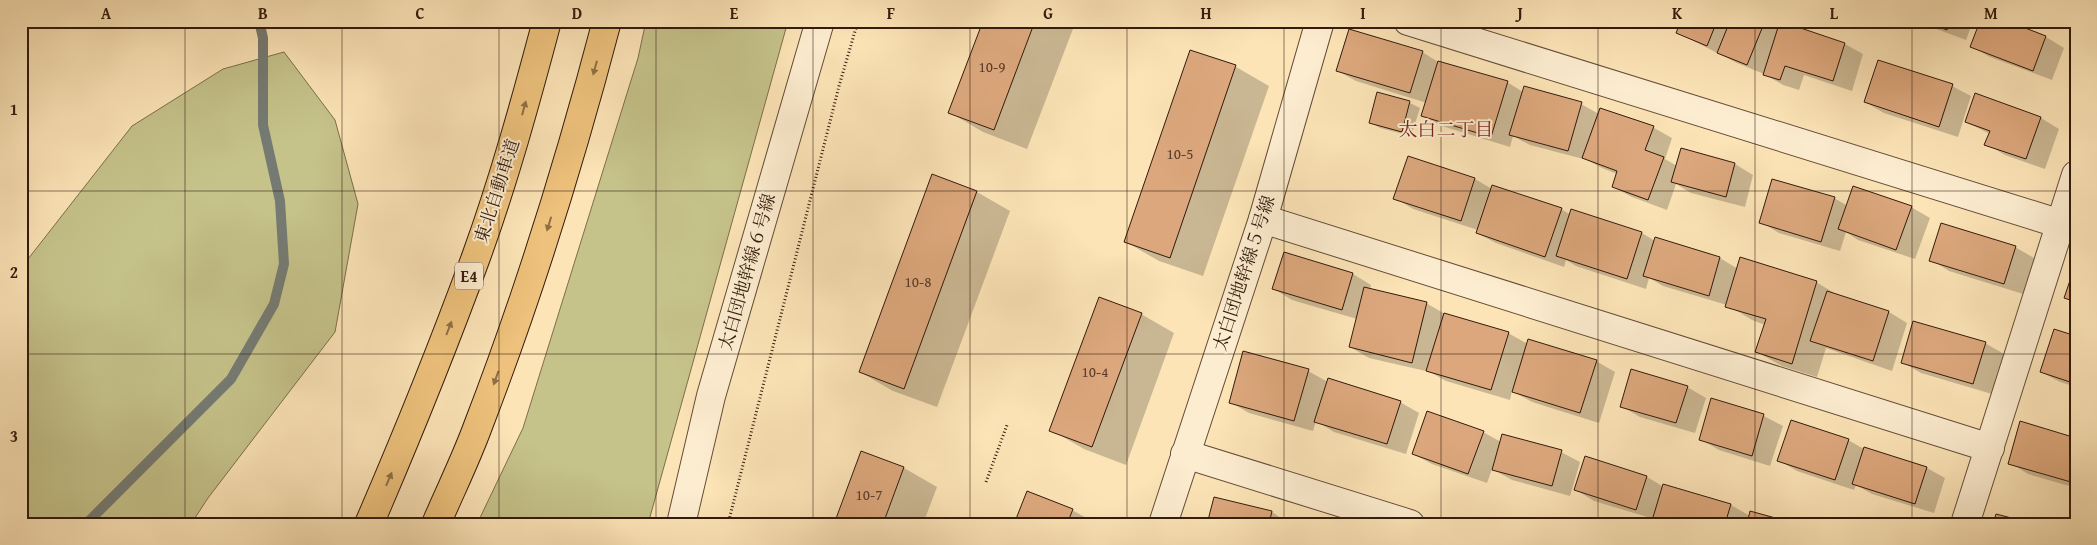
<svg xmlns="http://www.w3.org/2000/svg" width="2097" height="545" font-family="'Gentium Book Plus','Noto Serif JP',serif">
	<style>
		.green { fill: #c5c28a; stroke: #7c6e4b }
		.shadow { fill: #0003 }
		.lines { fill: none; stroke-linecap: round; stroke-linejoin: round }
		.stream { stroke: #757b73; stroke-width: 10 }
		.building { fill: #dca77c; stroke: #321a0c }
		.minor-casing { stroke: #644c37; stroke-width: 30 }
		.highway-casing { stroke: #321a0c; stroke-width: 30 }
		.path { stroke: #321a0c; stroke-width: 3; stroke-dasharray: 1 2.5; stroke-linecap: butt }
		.minor { stroke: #fdedd0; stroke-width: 28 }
		.highway { stroke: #eec27c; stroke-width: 28 }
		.oneway { fill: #906e44 }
		.grid { fill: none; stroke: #321a0c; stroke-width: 1; stroke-opacity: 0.55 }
		.labels { text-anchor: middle; stroke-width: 4; stroke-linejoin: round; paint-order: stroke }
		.number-label { font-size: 15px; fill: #5c3d28 }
		.shield { fill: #fdedd0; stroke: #6f5947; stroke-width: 1 }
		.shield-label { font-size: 16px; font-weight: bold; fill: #321a0c }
		.street-label { font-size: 18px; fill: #321a0c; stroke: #fdedd0 }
		.neighbourhood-label { font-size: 19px; fill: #7a1f14; stroke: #fdedd0 }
		.neatline { fill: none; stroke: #321a0c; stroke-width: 2 }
		.grid-label { font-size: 16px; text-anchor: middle; font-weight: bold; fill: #321a0c }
	</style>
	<rect width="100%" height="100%" fill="#fce4b7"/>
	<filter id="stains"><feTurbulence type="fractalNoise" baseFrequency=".004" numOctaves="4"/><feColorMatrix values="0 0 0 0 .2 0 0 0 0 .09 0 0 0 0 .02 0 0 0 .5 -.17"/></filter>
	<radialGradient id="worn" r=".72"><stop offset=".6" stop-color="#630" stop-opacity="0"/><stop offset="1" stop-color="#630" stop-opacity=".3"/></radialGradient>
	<g class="green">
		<path d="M 646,21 L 788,21 L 648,524 L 477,524 L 523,428 L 638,58 Z"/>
		<path d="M 284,52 L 335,120 L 358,204 L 335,332 L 208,498 L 191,524 L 21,524 L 21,268 L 132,126 L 223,69 Z"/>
	</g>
	<g class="shadow">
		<path d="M 984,21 L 1076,21 L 1027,149 L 983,132 L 949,112 Z"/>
		<path d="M 1682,21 L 1787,21 L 1786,25 L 1845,44 L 1863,54 L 1852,91 L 1804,75 L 1799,90 L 1783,85 L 1764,74 L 1737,63 L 1678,33 Z"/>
		<path d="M 1915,21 L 1973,21 L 1966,40 Z"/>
		<path d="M 2004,21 L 2046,37 L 2064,48 L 2052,80 L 1990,57 L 1971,46 Z"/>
		<path d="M 1191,51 L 1236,67 L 1269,86 L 1203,276 L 1159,261 L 1126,242 Z"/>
		<path d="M 1422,52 L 1440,63 L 1507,82 L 1523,92 L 1581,104 L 1599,114 L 1601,109 L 1654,128 L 1672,138 L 1665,159 L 1677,166 L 1735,164 L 1753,175 L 1745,207 L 1691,193 L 1676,184 L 1667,210 L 1632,197 L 1613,187 L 1617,174 L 1602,168 L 1587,160 L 1530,145 L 1513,136 L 1510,147 L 1442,126 L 1423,116 L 1427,103 L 1356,81 L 1338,71 Z"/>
		<path d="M 1952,86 L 1971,96 L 1958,137 L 1884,113 L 1865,102 Z"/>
		<path d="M 1378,93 L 1410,103 L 1420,108 L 1411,136 L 1380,128 L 1370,122 Z"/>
		<path d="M 2041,118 L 2059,129 L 2045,169 L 2005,155 L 1986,144 L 1990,134 L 1966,122 Z"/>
		<path d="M 1409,157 L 1475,179 L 1492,189 L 1561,209 L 1571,215 L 1572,210 L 1642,233 L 1655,241 L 1656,238 L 1720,258 L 1738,269 L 1816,282 L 1841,297 L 1889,312 L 1907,323 L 1892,371 L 1826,348 L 1817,377 L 1782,366 L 1757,352 L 1765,325 L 1752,320 L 1727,305 L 1663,286 L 1649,278 L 1646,289 L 1576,266 L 1566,260 L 1564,267 L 1496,243 L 1477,233 L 1478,230 L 1413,209 L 1395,198 Z"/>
		<path d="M 977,192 L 1010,211 L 937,407 L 893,391 L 860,372 Z"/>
		<path d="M 1834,198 L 1848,206 L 1911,207 L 1930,218 L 1915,259 L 1858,240 L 1846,232 L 1840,251 L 1779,233 L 1761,222 Z"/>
		<path d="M 2015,247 L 2034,258 L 2023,294 L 1949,271 L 1931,260 Z"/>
		<path d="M 1285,254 L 1353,274 L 1371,285 L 1370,290 L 1426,303 L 1445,314 L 1508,333 L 1528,344 L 1596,361 L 1615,372 L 1599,423 L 1532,402 L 1512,391 L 1510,400 L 1446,381 L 1430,372 L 1369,358 L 1350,347 L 1357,319 L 1292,300 L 1274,289 Z"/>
		<path d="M 1141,314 L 1174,333 L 1126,465 L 1084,449 L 1051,430 Z"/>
		<path d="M 2076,337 L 2076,387 L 2060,382 L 2041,372 Z"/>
		<path d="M 1985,343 L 2004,354 L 1992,394 L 1921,373 L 1902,362 Z"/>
		<path d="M 1308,371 L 1328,382 L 1400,402 L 1419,413 L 1406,454 L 1334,432 L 1316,421 L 1313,431 L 1249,413 L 1230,402 Z"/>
		<path d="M 1687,387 L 1706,398 L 1695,433 L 1640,417 L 1621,406 Z"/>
		<path d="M 1712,400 L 1764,416 L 1783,426 L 1770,466 L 1719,450 L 1700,439 Z"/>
		<path d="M 1483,432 L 1501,442 L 1561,452 L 1580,462 L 1570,496 L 1512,480 L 1492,469 L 1487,483 L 1432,464 L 1413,454 Z"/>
		<path d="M 2076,439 L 2076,488 L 2028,474 L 2010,463 Z"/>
		<path d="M 1848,440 L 1864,449 L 1927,468 L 1945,478 L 1934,513 L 1872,494 L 1856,485 L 1854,490 L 1797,471 L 1778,460 Z"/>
		<path d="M 862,453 L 904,468 L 937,487 L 923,524 L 835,524 Z"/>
		<path d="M 1647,477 L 1664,487 L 1731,505 L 1750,516 L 1793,524 L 1653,524 L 1654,519 L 1594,501 L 1576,490 Z"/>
		<path d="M 1072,510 L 1097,524 L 1015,524 Z"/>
		<path d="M 1272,512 L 1290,524 L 1208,524 Z"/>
	</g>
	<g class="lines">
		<path class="stream" d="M 86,524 L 231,379 L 274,304 L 284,264 L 280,201 L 263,125 L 263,38 L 259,21"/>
	</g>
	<g class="building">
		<path d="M 983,21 L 1035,21 L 994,130 L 948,113 Z"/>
		<path d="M 1681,21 L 1717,21 L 1707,46 L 1676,33 Z"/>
		<path d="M 1730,21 L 1765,21 L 1747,65 L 1717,53 Z"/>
		<path d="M 1780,21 L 1845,43 L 1833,81 L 1785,66 L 1780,80 L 1763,75 Z"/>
		<path d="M 1923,21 L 1950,21 L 1947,30 Z"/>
		<path d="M 1980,21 L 2007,21 L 2046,36 L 2033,71 L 1970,47 Z"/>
		<path d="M 1349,29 L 1423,51 L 1410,93 L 1336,71 Z"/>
		<path d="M 1190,50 L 1236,65 L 1170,258 L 1124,242 Z"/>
		<path d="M 1878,60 L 1953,84 L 1939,127 L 1864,102 Z"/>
		<path d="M 1438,61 L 1508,81 L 1491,137 L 1421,116 Z"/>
		<path d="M 1524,86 L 1582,102 L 1568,151 L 1509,135 Z"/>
		<path d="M 1377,92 L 1410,101 L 1402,132 L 1369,123 Z"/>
		<path d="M 1975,93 L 2041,117 L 2026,159 L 1984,145 L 1990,131 L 1965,122 Z"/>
		<path d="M 1600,108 L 1654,126 L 1645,150 L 1664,157 L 1648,200 L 1612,187 L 1617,171 L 1582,158 Z"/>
		<path d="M 1681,148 L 1735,163 L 1726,197 L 1671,182 Z"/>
		<path d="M 1408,156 L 1475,178 L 1461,221 L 1393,199 Z"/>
		<path d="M 932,174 L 977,191 L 904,389 L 859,372 Z"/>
		<path d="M 1772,179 L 1835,197 L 1821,242 L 1759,223 Z"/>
		<path d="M 1492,185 L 1562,208 L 1545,257 L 1476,233 Z"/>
		<path d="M 1853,186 L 1912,206 L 1896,250 L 1838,229 Z"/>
		<path d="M 1571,209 L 1642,232 L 1627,279 L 1556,256 Z"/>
		<path d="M 1941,223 L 2016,246 L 2004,284 L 1929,261 Z"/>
		<path d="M 1655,237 L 1720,257 L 1709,296 L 1643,276 Z"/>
		<path d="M 1284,252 L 1353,273 L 1342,310 L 1272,289 Z"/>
		<path d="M 1740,257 L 1817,281 L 1792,364 L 1755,352 L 1766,319 L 1725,307 Z"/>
		<path d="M 2076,263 L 2076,302 L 2064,298 Z"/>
		<path d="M 1364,287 L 1427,302 L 1412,363 L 1349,347 Z"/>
		<path d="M 1827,291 L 1889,311 L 1873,361 L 1810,341 Z"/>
		<path d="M 1099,297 L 1142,313 L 1092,447 L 1049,431 Z"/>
		<path d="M 1444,313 L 1509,332 L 1491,390 L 1426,371 Z"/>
		<path d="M 1913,321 L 1986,342 L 1973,384 L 1901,363 Z"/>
		<path d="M 2054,329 L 2076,336 L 2076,384 L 2040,372 Z"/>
		<path d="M 1528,339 L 1597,360 L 1580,413 L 1512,392 Z"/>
		<path d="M 1243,351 L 1309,369 L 1294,421 L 1229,403 Z"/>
		<path d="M 1631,369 L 1688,386 L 1676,423 L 1620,407 Z"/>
		<path d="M 1328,378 L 1401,401 L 1387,444 L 1314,422 Z"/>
		<path d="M 1711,398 L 1764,414 L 1752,456 L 1699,440 Z"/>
		<path d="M 1427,411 L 1484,431 L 1468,474 L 1412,454 Z"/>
		<path d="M 1791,420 L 1849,439 L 1835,480 L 1777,461 Z"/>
		<path d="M 2020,421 L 2076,438 L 2076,465 L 2071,482 L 2008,464 Z"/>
		<path d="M 1502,434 L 1562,450 L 1552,486 L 1492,470 Z"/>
		<path d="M 1864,447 L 1927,467 L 1915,504 L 1852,484 Z"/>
		<path d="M 861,451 L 904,467 L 883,524 L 834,524 Z"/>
		<path d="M 1585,456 L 1647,476 L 1636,510 L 1574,490 Z"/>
		<path d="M 1663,484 L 1731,504 L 1725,524 L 1651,524 Z"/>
		<path d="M 1027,491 L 1073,509 L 1067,524 L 1014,524 Z"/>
		<path d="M 1214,497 L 1272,511 L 1269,524 L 1207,524 Z"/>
		<path d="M 1750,511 L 1797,524 L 1747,524 Z"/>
		<path d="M 1996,514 L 2035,524 L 1993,524 Z"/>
	</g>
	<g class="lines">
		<g class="minor-casing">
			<g id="minor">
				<path d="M 1408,21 L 2061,224"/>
				<path d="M 1263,219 L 1990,448"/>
				<path d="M 1185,454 L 1410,524"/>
				<path d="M 681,524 L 711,396 L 820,21"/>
				<path d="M 1163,524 L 1263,219 L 1320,21"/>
				<path d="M 1965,524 L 2076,175"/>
			</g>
		</g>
		<g class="highway-casing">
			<g id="highway">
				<path d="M 369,524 C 407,436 443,347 476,257 C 504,180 526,100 547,21"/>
				<path d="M 436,524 C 450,491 466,459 478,426 C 529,294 571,158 607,21"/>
			</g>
		</g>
		<g class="path">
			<path d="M 986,482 L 1007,425"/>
			<path d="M 728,524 L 839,86 L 858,21"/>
		</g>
		<use href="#minor" class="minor"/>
		<use href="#highway" class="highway"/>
	</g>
	<defs><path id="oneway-solid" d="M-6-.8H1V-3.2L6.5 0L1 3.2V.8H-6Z" transform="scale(1.25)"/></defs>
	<g class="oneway">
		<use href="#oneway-solid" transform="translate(595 68) rotate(105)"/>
		<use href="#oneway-solid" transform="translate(524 108) rotate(-75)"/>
		<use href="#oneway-solid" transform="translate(549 224) rotate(107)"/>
		<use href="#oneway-solid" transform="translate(449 328) rotate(-69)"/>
		<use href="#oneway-solid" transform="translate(496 378) rotate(110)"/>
		<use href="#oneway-solid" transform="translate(389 479) rotate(-67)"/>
	</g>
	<path class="grid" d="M 185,21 L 185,524M 342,21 L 342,524M 499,21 L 499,524M 656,21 L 656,524M 813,21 L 813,524M 970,21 L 970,524M 1127,21 L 1127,524M 1284,21 L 1284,524M 1441,21 L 1441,524M 1598,21 L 1598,524M 1755,21 L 1755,524M 1912,21 L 1912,524M 21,191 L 2076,191M 21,354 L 2076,354"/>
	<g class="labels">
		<g class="number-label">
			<text x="992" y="72">10-9</text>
			<text x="1180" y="159">10-5</text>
			<text x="918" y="287">10-8</text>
			<text x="1095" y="377">10-4</text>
			<text x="869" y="500">10-7</text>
		</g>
		<rect class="shield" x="455" y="262.5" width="28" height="27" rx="4"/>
		<g class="shield-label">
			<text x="469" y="282">E4</text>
		</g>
		<g class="street-label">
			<text transform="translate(497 191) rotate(-72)" y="6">東北自動車道</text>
			<text transform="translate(747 272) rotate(-74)" y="6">太白団地幹線６号線</text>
			<text transform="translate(1244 273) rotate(-72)" y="6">太白団地幹線５号線</text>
		</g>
		<g class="neighbourhood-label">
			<text x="1446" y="136">太白二丁目</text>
		</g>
	</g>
	<rect width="2097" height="545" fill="none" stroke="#fce4b7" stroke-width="55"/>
	<rect x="28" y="28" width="2042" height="490" class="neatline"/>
	<g class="grid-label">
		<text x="106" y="19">A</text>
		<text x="263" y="19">B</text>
		<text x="420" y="19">C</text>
		<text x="577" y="19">D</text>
		<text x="734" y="19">E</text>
		<text x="891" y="19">F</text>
		<text x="1048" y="19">G</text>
		<text x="1206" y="19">H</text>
		<text x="1363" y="19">I</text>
		<text x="1520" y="19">J</text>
		<text x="1677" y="19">K</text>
		<text x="1834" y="19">L</text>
		<text x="1991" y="19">M</text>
		<text x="14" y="115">1</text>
		<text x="14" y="278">2</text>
		<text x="14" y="442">3</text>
	</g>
	<rect width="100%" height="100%" filter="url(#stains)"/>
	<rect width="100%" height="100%" fill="url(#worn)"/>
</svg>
